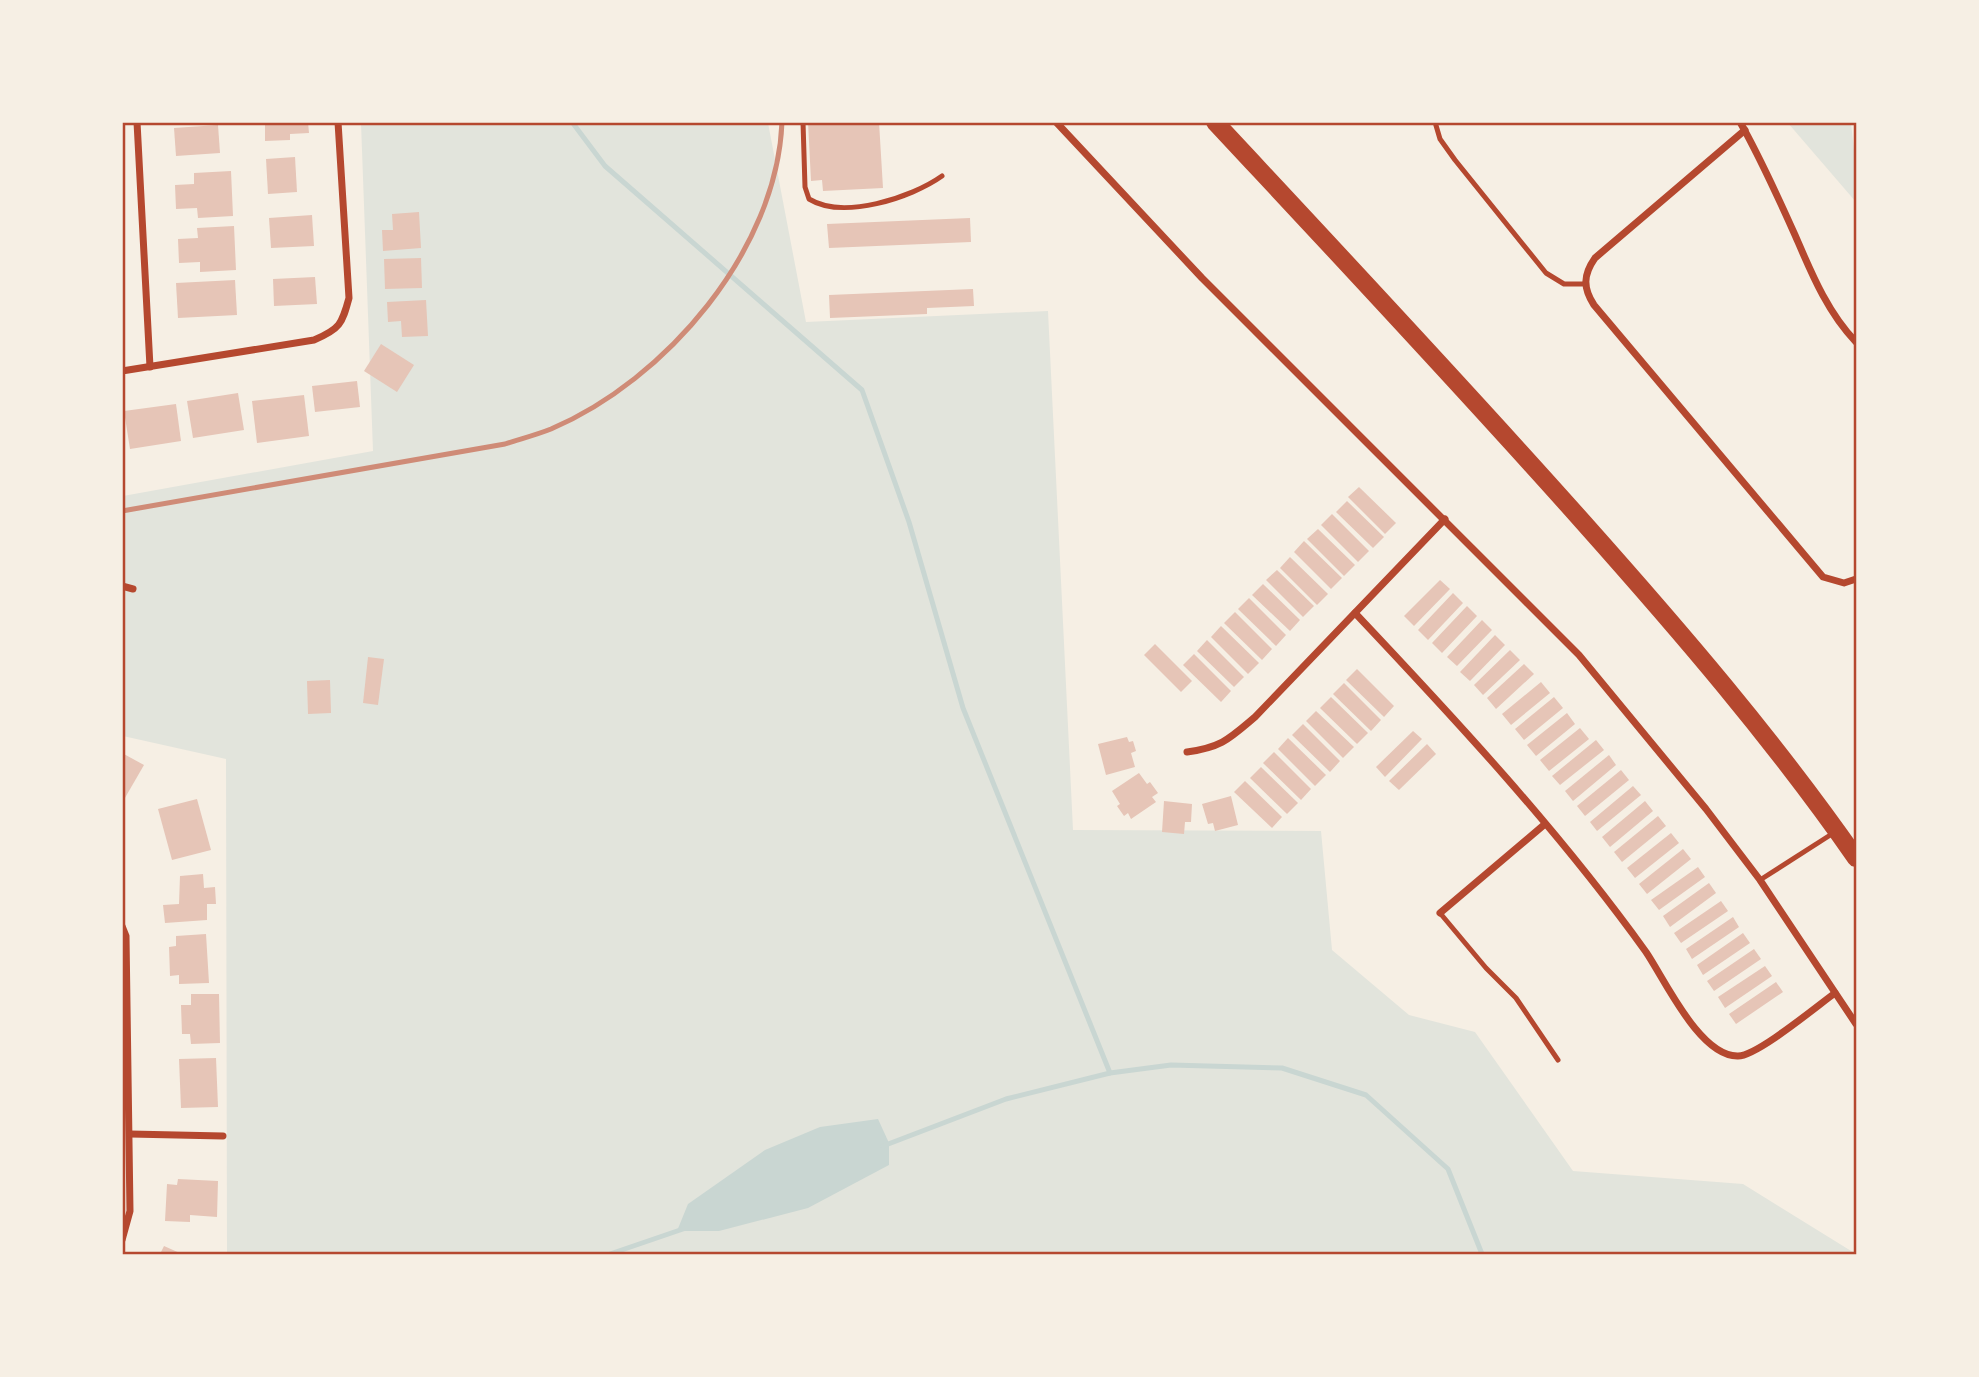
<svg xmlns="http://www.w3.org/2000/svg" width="1979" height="1377" font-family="Mulish,sans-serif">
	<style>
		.green { fill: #e2e4dc }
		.water { fill: #c9d6d2 }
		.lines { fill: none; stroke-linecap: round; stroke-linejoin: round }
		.stream { stroke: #c9d6d2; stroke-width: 5 }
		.building { fill: #e6c5b7 }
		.service { stroke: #b5482f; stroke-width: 5 }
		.minor { stroke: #b5482f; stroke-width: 7 }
		.trunk { stroke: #b5482f; stroke-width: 18 }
		.rail { stroke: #cf8b77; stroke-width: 5 }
		.neatline { fill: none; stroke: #b5482f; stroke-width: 2.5 }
	</style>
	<rect width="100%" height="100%" fill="#f6efe4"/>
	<g class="green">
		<path d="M 361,123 L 768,123 L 806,322 L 1048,311 L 1073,830 L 1321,831 L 1332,950 L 1409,1015 L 1475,1032 L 1573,1171 L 1743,1184 L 1856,1254 L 227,1254 L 226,759 L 123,736 L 123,496 L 373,451 Z"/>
		<path d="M 1788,123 L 1851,123 L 1856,168 L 1856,202 Z"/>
	</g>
	<path class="water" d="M 878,1119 L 889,1143 L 889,1165 L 808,1208 L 719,1231 L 677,1231 L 688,1204 L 765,1150 L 820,1127 Z"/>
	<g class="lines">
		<g class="stream">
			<path d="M 572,122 L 605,166 L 862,390 L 909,522 L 963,708 L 1110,1073"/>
			<path d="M 883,1146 L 1006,1099 L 1110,1073 L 1171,1065 L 1282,1068 L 1366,1095 L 1448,1169 L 1482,1254"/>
			<path d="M 610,1254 L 683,1229"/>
		</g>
	</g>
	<g class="building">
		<path d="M 265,122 L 308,122 L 309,133 L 290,134 L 290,140 L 265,141 Z"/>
		<path d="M 808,122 L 879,122 L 883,188 L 823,191 L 822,180 L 811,181 Z"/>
		<path d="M 218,125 L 220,153 L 176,156 L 174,128 Z"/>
		<path d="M 295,157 L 297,192 L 268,194 L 266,159 Z"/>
		<path d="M 231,171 L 233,216 L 198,218 L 197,208 L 176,209 L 175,185 L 194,184 L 194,173 Z"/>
		<path d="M 419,212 L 421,248 L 383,251 L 382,230 L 393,230 L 392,214 Z"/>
		<path d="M 312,215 L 314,246 L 271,248 L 269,218 Z"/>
		<path d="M 970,218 L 971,242 L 829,248 L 827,224 Z"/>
		<path d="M 234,226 L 236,270 L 200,272 L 200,262 L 179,263 L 178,239 L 198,238 L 197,228 Z"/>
		<path d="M 421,258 L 422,288 L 385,289 L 384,259 Z"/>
		<path d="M 315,277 L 317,304 L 274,306 L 273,279 Z"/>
		<path d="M 235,280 L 237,315 L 178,318 L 176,283 Z"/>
		<path d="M 973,289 L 974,306 L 927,308 L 927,314 L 830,318 L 829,295 Z"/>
		<path d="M 426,300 L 428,336 L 402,337 L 401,321 L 388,322 L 387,302 Z"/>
		<path d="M 381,344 L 414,365 L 397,392 L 364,371 Z"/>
		<path d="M 357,381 L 360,407 L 315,412 L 312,386 Z"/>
		<path d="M 238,393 L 244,430 L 193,438 L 187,401 Z"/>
		<path d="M 304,395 L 309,436 L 257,443 L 252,401 Z"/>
		<path d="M 176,404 L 181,441 L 130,449 L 124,411 Z"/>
		<path d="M 1359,487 L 1396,523 L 1385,534 L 1348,497 Z"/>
		<path d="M 1347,501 L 1384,537 L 1373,548 L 1336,512 Z"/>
		<path d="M 1332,514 L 1369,551 L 1358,562 L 1321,525 Z"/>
		<path d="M 1318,529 L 1355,565 L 1344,576 L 1307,539 Z"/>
		<path d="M 1304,541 L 1342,578 L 1331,589 L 1294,552 Z"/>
		<path d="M 1290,557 L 1328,594 L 1317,605 L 1280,568 Z"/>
		<path d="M 1277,570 L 1314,606 L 1303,617 L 1266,580 Z"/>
		<path d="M 1440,580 L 1450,589 L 1414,626 L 1404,616 Z"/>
		<path d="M 1263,584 L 1300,620 L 1290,631 L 1252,595 Z"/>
		<path d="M 1453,593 L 1463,603 L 1428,640 L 1418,630 Z"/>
		<path d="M 1249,598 L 1286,635 L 1276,646 L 1238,609 Z"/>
		<path d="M 1467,606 L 1477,616 L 1442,653 L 1432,643 Z"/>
		<path d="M 1235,612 L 1272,649 L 1262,660 L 1224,623 Z"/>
		<path d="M 1482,620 L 1492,630 L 1457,666 L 1447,657 Z"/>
		<path d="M 1221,626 L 1259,663 L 1248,674 L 1211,637 Z"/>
		<path d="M 1495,635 L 1505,645 L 1470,681 L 1460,672 Z"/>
		<path d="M 1207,640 L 1244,677 L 1234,687 L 1197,651 Z"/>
		<path d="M 1155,644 L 1192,681 L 1181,692 L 1144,655 Z"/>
		<path d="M 1510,650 L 1520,660 L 1483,695 L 1474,685 Z"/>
		<path d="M 1194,654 L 1231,691 L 1221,702 L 1183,665 Z"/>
		<path d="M 368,657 L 384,659 L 378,705 L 363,703 Z"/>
		<path d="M 1524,664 L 1534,674 L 1496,709 L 1487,698 Z"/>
		<path d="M 1357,669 L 1394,706 L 1384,717 L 1346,680 Z"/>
		<path d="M 330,680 L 331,713 L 308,714 L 307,681 Z"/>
		<path d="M 1541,682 L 1550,693 L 1511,725 L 1502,714 Z"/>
		<path d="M 1344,683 L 1381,720 L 1371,731 L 1333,694 Z"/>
		<path d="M 1331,697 L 1368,733 L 1357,744 L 1320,708 Z"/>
		<path d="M 1554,697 L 1563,708 L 1524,740 L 1515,729 Z"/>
		<path d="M 1316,711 L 1354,747 L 1343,758 L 1306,721 Z"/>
		<path d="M 1567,713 L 1575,724 L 1536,756 L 1527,745 Z"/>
		<path d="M 1303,724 L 1340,761 L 1330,772 L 1292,735 Z"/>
		<path d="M 1580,728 L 1589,739 L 1549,771 L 1540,760 Z"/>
		<path d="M 1413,731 L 1422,739 L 1385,777 L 1376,767 Z"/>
		<path d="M 1127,737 L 1129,742 L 1133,741 L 1136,751 L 1131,753 L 1135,767 L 1106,775 L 1098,744 Z"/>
		<path d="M 1288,738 L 1326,775 L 1315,786 L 1278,749 Z"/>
		<path d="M 1596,740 L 1604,750 L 1560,785 L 1552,776 Z"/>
		<path d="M 1427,744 L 1436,754 L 1399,790 L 1389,781 Z"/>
		<path d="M 1274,752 L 1311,789 L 1301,800 L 1263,763 Z"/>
		<path d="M 122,753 L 144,765 L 122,803 Z"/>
		<path d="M 1609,755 L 1616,765 L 1573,801 L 1565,791 Z"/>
		<path d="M 1261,767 L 1298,803 L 1287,814 L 1250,778 Z"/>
		<path d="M 1621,770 L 1629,780 L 1585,816 L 1577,806 Z"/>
		<path d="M 1139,773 L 1147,784 L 1150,782 L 1158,793 L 1152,797 L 1156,802 L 1131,819 L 1128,813 L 1124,816 L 1117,806 L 1120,804 L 1112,791 Z"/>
		<path d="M 1245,781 L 1282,817 L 1272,828 L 1234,792 Z"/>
		<path d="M 1633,786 L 1641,795 L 1597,831 L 1590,822 Z"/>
		<path d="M 1231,796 L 1238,825 L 1215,831 L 1213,823 L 1208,824 L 1202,804 Z"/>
		<path d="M 197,799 L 211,850 L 172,860 L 158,809 Z"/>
		<path d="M 1164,801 L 1192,804 L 1191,822 L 1185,822 L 1184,834 L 1162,832 Z"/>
		<path d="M 1645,801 L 1653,811 L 1610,847 L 1602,837 Z"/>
		<path d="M 1658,816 L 1666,826 L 1622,862 L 1614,852 Z"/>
		<path d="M 1671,833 L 1679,843 L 1635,878 L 1627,868 Z"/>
		<path d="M 1683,849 L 1691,859 L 1647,894 L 1639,884 Z"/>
		<path d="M 1698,867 L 1705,877 L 1659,910 L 1651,900 Z"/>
		<path d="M 203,874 L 204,888 L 215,887 L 216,904 L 207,904 L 207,920 L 165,923 L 163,905 L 179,904 L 180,876 Z"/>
		<path d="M 1709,883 L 1716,893 L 1670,927 L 1663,916 Z"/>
		<path d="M 1721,901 L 1728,911 L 1681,943 L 1674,933 Z"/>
		<path d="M 1733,917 L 1739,927 L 1692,959 L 1686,949 Z"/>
		<path d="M 1743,933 L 1750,943 L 1703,975 L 1697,965 Z"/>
		<path d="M 206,934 L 209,983 L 179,984 L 179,975 L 170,976 L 169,947 L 176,946 L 176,936 Z"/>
		<path d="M 1754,949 L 1761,959 L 1714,991 L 1707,981 Z"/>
		<path d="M 1765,966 L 1772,976 L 1725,1008 L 1718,997 Z"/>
		<path d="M 1776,982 L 1783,992 L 1736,1024 L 1729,1014 Z"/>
		<path d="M 191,994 L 219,994 L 220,1043 L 191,1044 L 190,1034 L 182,1034 L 181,1005 L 191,1005 Z"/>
		<path d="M 216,1058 L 218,1107 L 181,1108 L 179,1059 Z"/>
		<path d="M 178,1179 L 218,1181 L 217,1217 L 190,1215 L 190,1222 L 165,1221 L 167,1184 L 177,1185 Z"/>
		<path d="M 164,1246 L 182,1254 L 160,1254 Z"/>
	</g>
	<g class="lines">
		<g class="service">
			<path d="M 803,122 L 805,187 L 809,199 C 843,220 911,198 942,176"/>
			<path d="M 1435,122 L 1440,139 L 1455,160 L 1546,273 L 1564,284 L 1584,284"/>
			<path d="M 1760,880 L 1835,832"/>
			<path d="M 1440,913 L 1486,968 L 1516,998 L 1558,1060"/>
		</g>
		<g class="minor">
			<path d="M 137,122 L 150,367"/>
			<path d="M 1056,122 L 1202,278 L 1579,655 L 1706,809 L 1760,880 L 1856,1024"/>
			<path d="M 1740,122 C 1761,159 1778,197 1795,235 C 1811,272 1827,312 1856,342"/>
			<path d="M 1745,130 L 1595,258 C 1583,275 1583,288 1594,305 L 1823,577 L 1844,583 L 1856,579"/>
			<path d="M 122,371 L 314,340 C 340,329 342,324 349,298 L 338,122"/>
			<path d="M 122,586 L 133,589"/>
			<path d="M 1355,613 C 1457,721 1559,831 1646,952 C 1665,980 1700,1057 1738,1056 C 1757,1056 1817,1006 1835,993"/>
			<path d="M 1187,752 C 1222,747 1229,739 1255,717 L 1445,519"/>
			<path d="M 1440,913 L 1545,824"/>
			<path d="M 122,926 L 126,936 L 130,1211 L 122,1240"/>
			<path d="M 130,1134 L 223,1136"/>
		</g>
		<path class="trunk" d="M 1215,122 C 1339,255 1463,387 1583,522 C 1680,631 1773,739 1856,858"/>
		<path class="rail" d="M 122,511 L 505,444 C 520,439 536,435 551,429 C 666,380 777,250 782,122"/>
	</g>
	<rect width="1979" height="1377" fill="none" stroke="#f6efe4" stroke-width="248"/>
	<rect x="124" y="124" width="1731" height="1129" class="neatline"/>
</svg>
